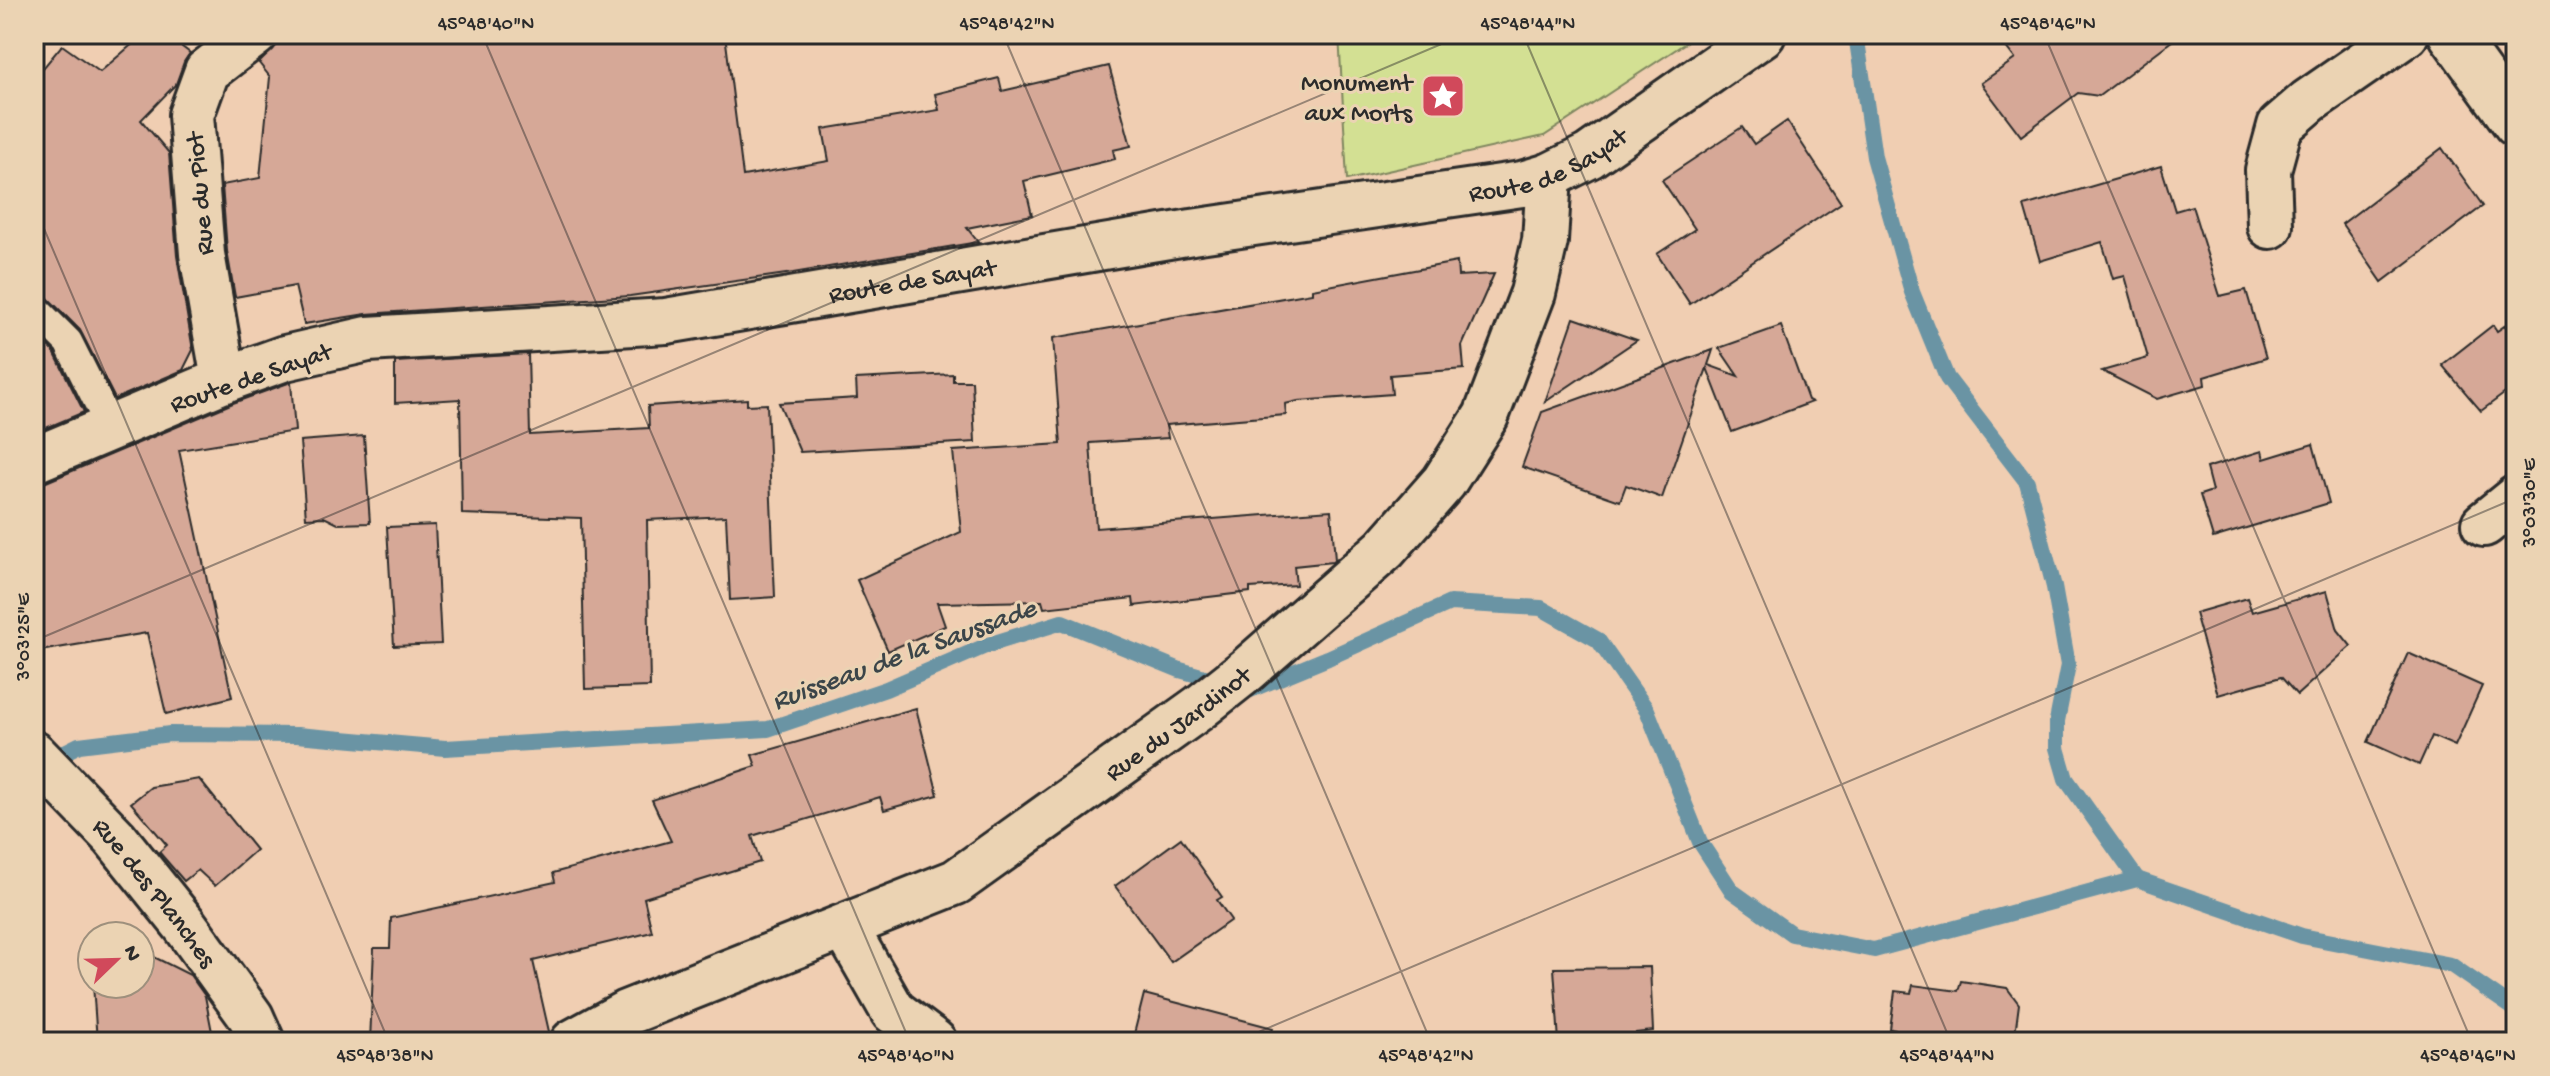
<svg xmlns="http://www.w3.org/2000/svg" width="2550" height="1076" font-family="'Gochi Hand',sans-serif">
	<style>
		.green { fill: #d3e093; stroke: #7f865f; stroke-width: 2 }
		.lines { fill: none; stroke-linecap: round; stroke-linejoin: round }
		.stream { stroke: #6a94a4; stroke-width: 16 }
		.building { fill: #d6a897; stroke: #2b2b2b; stroke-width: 2 }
		.service-casing { stroke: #2b2b2b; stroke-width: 34 }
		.minor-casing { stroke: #2b2b2b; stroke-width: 50 }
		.tertiary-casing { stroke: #2b2b2b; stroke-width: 50 }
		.service { stroke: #ebd3b3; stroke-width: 28 }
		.minor { stroke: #ebd3b3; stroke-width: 44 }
		.tertiary { stroke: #ebd3b3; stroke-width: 44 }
		.ticks { fill: none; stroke: #2b2b2b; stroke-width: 2; stroke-opacity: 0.45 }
		.labels { text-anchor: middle; stroke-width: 6; stroke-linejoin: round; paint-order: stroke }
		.poi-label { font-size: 26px; fill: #2b2b2b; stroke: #ebd3b3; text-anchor: end }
		.street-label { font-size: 26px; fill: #2b2b2b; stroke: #ebd3b3 }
		.water-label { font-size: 28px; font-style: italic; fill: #3b4549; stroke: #ebd3b3 }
		.neatline { fill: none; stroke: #2b2b2b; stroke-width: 3 }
		.ticks-label { font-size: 20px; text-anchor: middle; fill: #2b2b2b }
	</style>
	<rect width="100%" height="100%" fill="#f0ceb2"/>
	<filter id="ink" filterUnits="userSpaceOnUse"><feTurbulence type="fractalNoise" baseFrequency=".0125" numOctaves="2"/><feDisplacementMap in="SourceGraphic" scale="16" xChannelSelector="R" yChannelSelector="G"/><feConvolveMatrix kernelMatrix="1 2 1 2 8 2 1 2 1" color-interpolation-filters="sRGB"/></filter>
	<g filter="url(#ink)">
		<path class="green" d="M 1339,34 L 1699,34 L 1544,136 L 1347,180 Z"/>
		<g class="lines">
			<g class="stream">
				<path d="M 1856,34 L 1874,157 L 1912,292 L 1947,378 L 2027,482 L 2054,587 L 2068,665 L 2057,721 L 2057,748 L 2066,779 L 2137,879"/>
				<path d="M 1244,689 L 1250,690 L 1328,658 L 1450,603 L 1541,608 L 1598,640 L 1647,710 L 1700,842 L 1732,891 L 1792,934 L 1874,950 L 2137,879 L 2302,936 L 2451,965 L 2516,1010"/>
				<path d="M 45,762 L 79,745 L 170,734 L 297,735 L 445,748 L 768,729 L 886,689 L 988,645 L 1062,622 L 1180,670 L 1222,682"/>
			</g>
		</g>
		<g class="building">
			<path d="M 144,34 L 165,34 L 190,53 L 184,62 L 176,84 L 141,120 L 169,153 L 177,256 L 193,350 L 183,370 L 115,399 L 80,330 L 46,296 L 34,291 L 34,79 L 62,45 L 100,72 Z"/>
			<path d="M 279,34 L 725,34 L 743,176 L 829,161 L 823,129 L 939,110 L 935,94 L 999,78 L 1002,91 L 1109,66 L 1131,146 L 1113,150 L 1115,159 L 1024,181 L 1032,215 L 967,228 L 978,242 L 793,273 L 630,296 L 366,314 L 304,324 L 295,286 L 235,297 L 227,251 L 222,185 L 260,178 L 270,77 L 259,63 L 278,44 Z"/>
			<path d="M 1996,34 L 2181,34 L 2099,96 L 2078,93 L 2021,136 L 1981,83 L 2015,59 Z"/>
			<path d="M 1787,121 L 1841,203 L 1690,304 L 1657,254 L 1695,229 L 1662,180 L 1742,127 L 1754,144 Z"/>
			<path d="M 2442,148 L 2483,206 L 2382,282 L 2342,224 Z"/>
			<path d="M 2161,166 L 2175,211 L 2192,206 L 2220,296 L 2246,290 L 2266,358 L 2204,377 L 2205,385 L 2157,399 L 2102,371 L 2148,358 L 2125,276 L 2113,279 L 2102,242 L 2040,261 L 2024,206 Z"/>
			<path d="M 1457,262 L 1458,276 L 1494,274 L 1462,346 L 1464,369 L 1390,375 L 1392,394 L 1298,401 L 1285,404 L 1286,415 L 1166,425 L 1168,438 L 1090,443 L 1096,528 L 1331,510 L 1335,560 L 1332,562 L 1294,566 L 1296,585 L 1250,588 L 1250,592 L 1134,606 L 1133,598 L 1044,608 L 1042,601 L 937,603 L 945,626 L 888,651 L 857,580 L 961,532 L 953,451 L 1061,444 L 1053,338 L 1312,293 L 1312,289 Z"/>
			<path d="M 1574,318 L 1637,340 L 1545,402 Z"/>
			<path d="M 2516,318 L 2516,385 L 2481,411 L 2442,365 L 2493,325 L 2497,331 Z"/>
			<path d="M 1781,326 L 1808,400 L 1812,402 L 1732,432 L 1707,368 L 1662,498 L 1626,485 L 1620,501 L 1522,467 L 1542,412 L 1713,350 L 1708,365 L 1738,376 L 1719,348 Z"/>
			<path d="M 34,332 L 54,352 L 84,412 L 34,433 Z"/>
			<path d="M 528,354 L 530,435 L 649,428 L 648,406 L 747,399 L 747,405 L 767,404 L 775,597 L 730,600 L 726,516 L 647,520 L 650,687 L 585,689 L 581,518 L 462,514 L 460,399 L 395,403 L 395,362 Z"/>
			<path d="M 953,374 L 953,381 L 972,381 L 975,442 L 800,452 L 779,403 L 857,398 L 856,379 Z"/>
			<path d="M 291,382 L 295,431 L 179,450 L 232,697 L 166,714 L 147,633 L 34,652 L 34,484 L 44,483 L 233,403 Z"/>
			<path d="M 364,436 L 370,523 L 338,524 L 324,517 L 306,518 L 300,441 Z"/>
			<path d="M 2313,444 L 2329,503 L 2213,538 L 2200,495 L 2212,491 L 2206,468 L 2262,451 L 2264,459 Z"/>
			<path d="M 435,525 L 441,644 L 394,646 L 387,527 Z"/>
			<path d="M 2327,591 L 2338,630 L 2351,646 L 2297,695 L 2281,677 L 2218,695 L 2195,613 L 2247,598 L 2252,612 Z"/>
			<path d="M 2408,653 L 2482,686 L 2455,746 L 2432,736 L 2419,765 L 2368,742 Z"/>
			<path d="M 916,708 L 938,795 L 884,810 L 880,797 L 752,836 L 760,862 L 644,898 L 652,932 L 533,961 L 550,1036 L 548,1042 L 370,1042 L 374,948 L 390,948 L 391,918 L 555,882 L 553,873 L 671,841 L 652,800 L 756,766 L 752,755 Z"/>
			<path d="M 199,779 L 256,850 L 215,886 L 198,870 L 184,881 L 159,852 L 167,845 L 131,803 L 151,787 Z"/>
			<path d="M 1181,838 L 1222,897 L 1217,900 L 1231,920 L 1171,962 L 1115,886 Z"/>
			<path d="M 140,950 L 190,975 L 205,996 L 214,1042 L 97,1042 L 93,984 L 140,984 Z"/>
			<path d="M 1650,967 L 1653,1031 L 1636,1033 L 1637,1042 L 1559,1042 L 1554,968 Z"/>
			<path d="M 1961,981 L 2007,988 L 2019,1004 L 2014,1042 L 1895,1042 L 1896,1030 L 1890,1029 L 1895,991 L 1911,993 L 1913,985 L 1958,991 Z"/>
			<path d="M 1144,994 L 1273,1028 L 1271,1042 L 1132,1042 Z"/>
		</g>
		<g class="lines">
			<g class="service-casing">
				<path id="service" d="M 34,308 L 68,342 L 111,428"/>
			</g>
			<g class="minor-casing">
				<g id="minor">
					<path d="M 2451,34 L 2516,124"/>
					<path d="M 2270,226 L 2268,170 L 2280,126 L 2309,101 L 2406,34"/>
					<path d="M 34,460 L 224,380 L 202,254 L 191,115 L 207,71 L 255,34"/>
					<path d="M 2484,524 L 2516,498"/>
					<path id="s1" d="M 34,754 L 115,838 L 184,924 L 251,1017 L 262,1042"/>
					<path d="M 845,927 L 893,1011 L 934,1042"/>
					<path id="s2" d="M 573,1042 L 626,1013 L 956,882 L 1199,708 L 1247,670 L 1385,549 L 1444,482 L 1486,416 L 1533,293 L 1545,241 L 1549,176"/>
				</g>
			</g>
			<g class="tertiary-casing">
				<g id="tertiary">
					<path id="s3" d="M 224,380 L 285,358 L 368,339 L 666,321 L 1192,232 L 1522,184 L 1549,176 L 1589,156 L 1763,34"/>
				</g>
			</g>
			<use href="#service" class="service"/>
			<use href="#minor" class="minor"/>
			<use href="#tertiary" class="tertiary"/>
		</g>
	</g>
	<path class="ticks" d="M 482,34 L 910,1042M 1003,34 L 1431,1042M 1523,34 L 1951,1042M 2044,34 L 2472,1042M 34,205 L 389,1042M 34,641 L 1465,34M 1235,1042 L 2516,498"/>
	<defs>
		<g id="sight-square" transform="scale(2.3)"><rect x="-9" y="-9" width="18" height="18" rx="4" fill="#d1495b" stroke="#ebd3b3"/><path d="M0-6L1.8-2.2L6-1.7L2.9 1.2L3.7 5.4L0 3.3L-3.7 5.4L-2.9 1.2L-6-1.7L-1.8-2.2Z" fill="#fff"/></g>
	</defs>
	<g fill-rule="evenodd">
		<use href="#sight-square" x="1443" y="96"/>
	</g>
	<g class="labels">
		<g class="poi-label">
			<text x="1412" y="90">Monument<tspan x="1412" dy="30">aux Morts</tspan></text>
		</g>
		<g class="street-label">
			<text dy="9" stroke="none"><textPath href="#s3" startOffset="1346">Route de Sayat</textPath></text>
			<text transform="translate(198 194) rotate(-95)" y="9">Rue du Piot</text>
			<text dy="9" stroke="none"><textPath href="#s3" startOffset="698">Route de Sayat</textPath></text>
			<text transform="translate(250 376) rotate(-19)" y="9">Route de Sayat</text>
			<text dy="9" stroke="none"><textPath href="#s2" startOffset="688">Rue du Jardinot</textPath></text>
			<text dy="9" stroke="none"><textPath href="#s1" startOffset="184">Rue des Planches</textPath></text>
		</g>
		<g class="water-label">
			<text transform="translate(903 652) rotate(-20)" y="10">Ruisseau de la Saussade</text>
		</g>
	</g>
	<rect width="2550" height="1076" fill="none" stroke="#ebd3b3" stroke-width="88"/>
	<g transform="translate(116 960) rotate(67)"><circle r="38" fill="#ebd3b3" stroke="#9e907d" stroke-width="2"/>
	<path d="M0-6L14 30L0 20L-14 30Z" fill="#d1495b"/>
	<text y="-12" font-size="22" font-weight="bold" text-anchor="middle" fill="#2b2b2b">N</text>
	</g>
	<rect x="44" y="44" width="2462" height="988" class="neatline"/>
	<g class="ticks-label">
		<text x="486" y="29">45°48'40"N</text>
		<text x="1007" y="29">45°48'42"N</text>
		<text x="1528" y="29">45°48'44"N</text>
		<text x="2048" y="29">45°48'46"N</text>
		<text transform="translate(2528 503) rotate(-90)" y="7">3°03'30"E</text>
		<text transform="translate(22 637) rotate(-90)" y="7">3°03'25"E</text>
		<text x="385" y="1061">45°48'38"N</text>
		<text x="906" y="1061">45°48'40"N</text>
		<text x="1426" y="1061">45°48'42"N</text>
		<text x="1947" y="1061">45°48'44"N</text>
		<text x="2468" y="1061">45°48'46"N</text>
	</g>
</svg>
